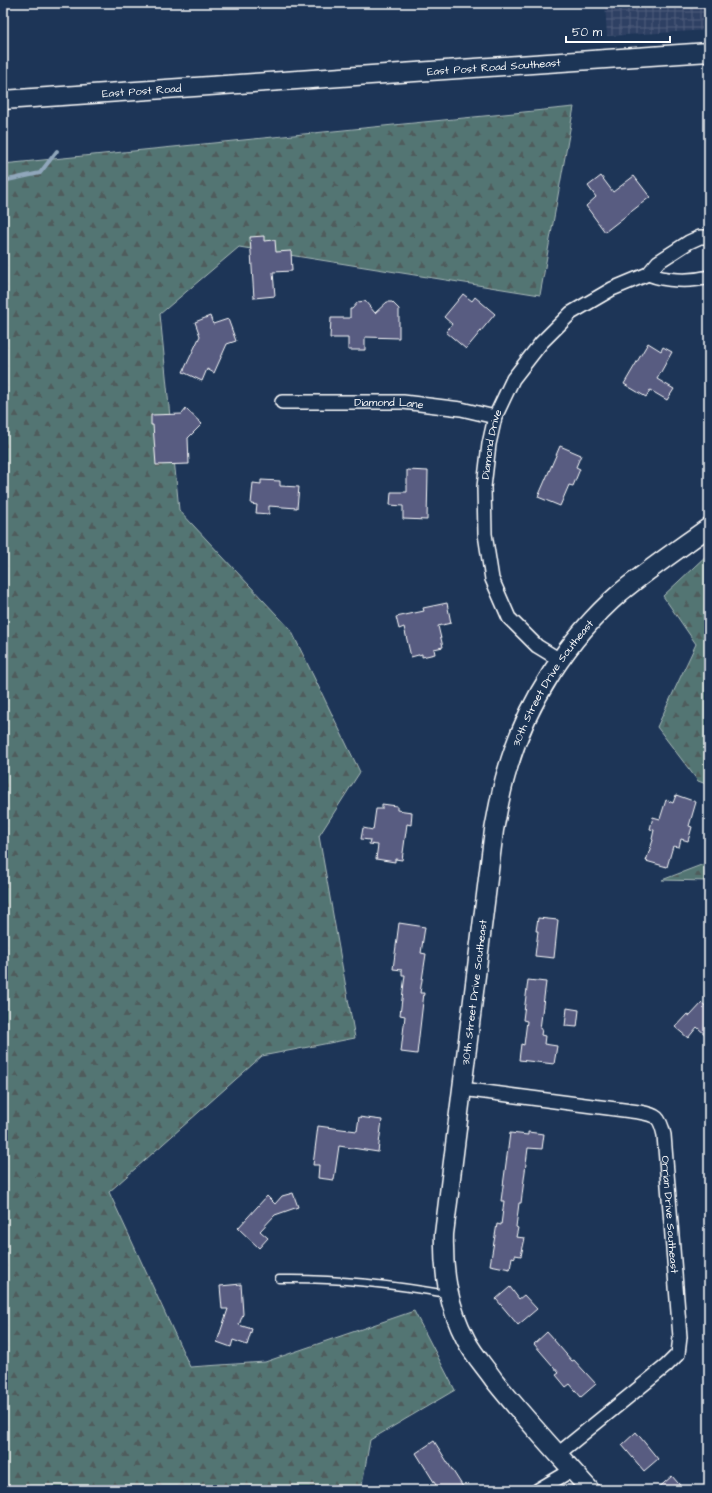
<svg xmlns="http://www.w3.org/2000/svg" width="712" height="1493" font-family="'Architects Daughter',sans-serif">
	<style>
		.industrial { fill: url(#industrial-grid) }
		.forest { fill: url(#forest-firs); stroke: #a9bab9 }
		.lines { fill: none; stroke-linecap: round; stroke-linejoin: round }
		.stream { stroke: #90a7bb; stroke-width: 4 }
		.building { fill: #595c81; stroke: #fff }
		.lane-casing { stroke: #fff; stroke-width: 9 }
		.street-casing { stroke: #fff; stroke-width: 16 }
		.secondary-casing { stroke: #fff; stroke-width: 21 }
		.lane { stroke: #1d3557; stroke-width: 6 }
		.street { stroke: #1d3557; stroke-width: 13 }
		.secondary { stroke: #1d3557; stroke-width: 18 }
		.labels { text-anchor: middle; stroke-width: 3.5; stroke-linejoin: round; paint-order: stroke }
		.street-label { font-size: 11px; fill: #fff; stroke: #1d3557 }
	</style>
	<defs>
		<pattern id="industrial-grid" width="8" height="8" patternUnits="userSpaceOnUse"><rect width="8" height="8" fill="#2f4164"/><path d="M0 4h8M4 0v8" fill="none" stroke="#4e5e7b"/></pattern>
		<pattern id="forest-firs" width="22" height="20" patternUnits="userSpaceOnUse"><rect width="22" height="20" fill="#537473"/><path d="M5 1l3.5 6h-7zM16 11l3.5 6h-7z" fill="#4f5c5c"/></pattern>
	</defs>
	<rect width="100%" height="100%" fill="#1d3557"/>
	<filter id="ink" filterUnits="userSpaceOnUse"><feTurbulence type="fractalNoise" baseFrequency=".025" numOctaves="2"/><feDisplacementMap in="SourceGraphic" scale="8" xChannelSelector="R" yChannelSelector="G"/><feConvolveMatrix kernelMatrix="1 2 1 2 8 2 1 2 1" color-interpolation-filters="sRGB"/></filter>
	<g filter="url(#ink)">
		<path class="industrial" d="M 605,3 L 709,3 L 709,30 L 607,36 Z"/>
		<g class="forest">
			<path d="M 574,107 L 540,295 L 239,247 L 160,314 L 179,510 L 291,630 L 360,772 L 319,836 L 355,1038 L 262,1056 L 109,1192 L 190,1367 L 265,1362 L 414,1311 L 455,1390 L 370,1440 L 361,1490 L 3,1490 L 3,164 Z"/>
			<path d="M 709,553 L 709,785 L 698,781 L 657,727 L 696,644 L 663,596 Z"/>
			<path d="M 709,862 L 709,881 L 662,880 Z"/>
		</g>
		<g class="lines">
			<path class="stream" d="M 3,181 L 40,173 L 57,151"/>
		</g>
		<g class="building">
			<path d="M 601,176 L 613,192 L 634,176 L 650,197 L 605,232 L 586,206 L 596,197 L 588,186 Z"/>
			<path d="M 264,236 L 264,241 L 275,240 L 276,252 L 291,251 L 292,271 L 273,272 L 275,296 L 254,298 L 250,237 Z"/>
			<path d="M 463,294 L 472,301 L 475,297 L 495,314 L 466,349 L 446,332 L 452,324 L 444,317 Z"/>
			<path d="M 365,301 L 375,313 L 387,302 L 392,302 L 399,309 L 399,338 L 365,337 L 365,350 L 348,350 L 348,338 L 330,338 L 331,318 L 350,318 L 350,309 L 352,309 L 358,302 Z"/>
			<path d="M 210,316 L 213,324 L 228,319 L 236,341 L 227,344 L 214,373 L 207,369 L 202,381 L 183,372 L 200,336 L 195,322 Z"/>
			<path d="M 648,343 L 661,351 L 663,347 L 672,352 L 657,379 L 674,389 L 667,400 L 650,390 L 646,397 L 624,384 Z"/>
			<path d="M 186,409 L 202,424 L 188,438 L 189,464 L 156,465 L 153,425 L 151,425 L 151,415 L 182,414 Z"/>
			<path d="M 560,446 L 581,455 L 576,467 L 580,469 L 573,486 L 569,485 L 560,506 L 538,497 Z"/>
			<path d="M 407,470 L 428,471 L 427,520 L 403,519 L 403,506 L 390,505 L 391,492 L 407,492 Z"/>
			<path d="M 261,480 L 280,481 L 280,486 L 299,487 L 297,508 L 269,506 L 269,514 L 256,513 L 257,505 L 251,504 L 253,483 L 261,484 Z"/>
			<path d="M 447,603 L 451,623 L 438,626 L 443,647 L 434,649 L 435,654 L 422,657 L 422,654 L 411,657 L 404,627 L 399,629 L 396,617 L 424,611 L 423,608 Z"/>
			<path d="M 676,795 L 696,802 L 689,826 L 692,827 L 688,841 L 681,839 L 679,847 L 673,846 L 667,867 L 646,861 L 653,840 L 652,839 L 654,830 L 650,829 L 653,817 L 660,819 L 666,800 L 673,803 Z"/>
			<path d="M 382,804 L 397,806 L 397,810 L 412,812 L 411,825 L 407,824 L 402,860 L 395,859 L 395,862 L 376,859 L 378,845 L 369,844 L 370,840 L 361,839 L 363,828 L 373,830 L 376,809 L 382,809 Z"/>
			<path d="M 538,918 L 558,920 L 554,958 L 535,956 L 538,931 L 536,931 Z"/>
			<path d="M 399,923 L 425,927 L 421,953 L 426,954 L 420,993 L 424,993 L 417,1054 L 401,1052 L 405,1016 L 400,1015 L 405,975 L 402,975 L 402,970 L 393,969 Z"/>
			<path d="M 528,980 L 546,982 L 540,1029 L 542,1029 L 541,1035 L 545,1036 L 544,1044 L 557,1046 L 554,1064 L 519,1060 L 521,1044 L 524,1045 L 527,1021 L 523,1020 Z"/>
			<path d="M 702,1003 L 709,1009 L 709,1038 L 697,1027 L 688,1038 L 675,1027 L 687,1014 L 690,1016 Z"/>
			<path d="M 567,1008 L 579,1010 L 577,1027 L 565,1026 Z"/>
			<path d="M 359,1117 L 382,1120 L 378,1152 L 339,1146 L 334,1180 L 318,1178 L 319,1165 L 313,1165 L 318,1126 L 357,1131 Z"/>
			<path d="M 528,1132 L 544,1134 L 542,1149 L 528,1148 L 521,1203 L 519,1203 L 516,1227 L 518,1228 L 516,1237 L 525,1238 L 521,1256 L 515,1255 L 515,1258 L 512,1257 L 510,1269 L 490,1265 L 497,1224 L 501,1225 L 504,1201 L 501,1201 L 510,1133 L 528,1135 Z"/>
			<path d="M 293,1193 L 298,1207 L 275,1215 L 260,1231 L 268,1238 L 259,1248 L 238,1228 L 267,1196 L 275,1204 L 282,1196 Z"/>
			<path d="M 241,1284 L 243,1314 L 239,1325 L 252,1329 L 247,1345 L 233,1340 L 231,1347 L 217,1342 L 228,1309 L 222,1309 L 220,1286 Z"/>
			<path d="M 510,1287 L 519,1299 L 524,1295 L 537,1309 L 518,1325 L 496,1299 Z"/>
			<path d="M 547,1332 L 572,1361 L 574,1360 L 596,1384 L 581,1397 L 570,1384 L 566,1387 L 556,1375 L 559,1373 L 534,1344 Z"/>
			<path d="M 636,1432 L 658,1459 L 644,1471 L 622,1445 Z"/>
			<path d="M 434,1441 L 465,1490 L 439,1490 L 416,1453 Z"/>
			<path d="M 672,1476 L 684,1490 L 656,1490 Z"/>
		</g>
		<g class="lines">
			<g class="lane-casing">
				<path id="lane" d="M 279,1279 C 336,1278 391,1284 447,1294"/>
			</g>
			<g class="street-casing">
				<g id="street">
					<path d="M 648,274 C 666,281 690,282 709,277"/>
					<path id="s1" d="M 282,402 L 403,402 L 461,409 L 495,417"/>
					<path id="s2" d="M 560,660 L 537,646 L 509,618 L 492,579 L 485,534 L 484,487 L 489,444 L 495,417 L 513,379 L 541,343 L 571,313 L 612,289 L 648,274 L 658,262 L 689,242 L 700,237 L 709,237"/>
					<path id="s3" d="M 462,1089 L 639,1112 C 657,1115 660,1117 664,1135 L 680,1337 L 678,1354 L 666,1366 L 558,1454"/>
					<path d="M 538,1490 L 572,1470"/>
				</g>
			</g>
			<g class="secondary-casing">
				<g id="secondary">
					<path id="s4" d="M 3,100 L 709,52"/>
					<path id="s5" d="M 590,1490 C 558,1454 524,1418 494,1380 C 485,1367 473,1354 466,1340 C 448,1306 443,1272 444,1234 L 494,830 C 498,810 501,790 507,771 C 526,703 568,638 621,592 C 649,569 680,548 709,527"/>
				</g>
			</g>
			<use href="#lane" class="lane"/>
			<use href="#street" class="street"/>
			<use href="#secondary" class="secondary"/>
		</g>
	</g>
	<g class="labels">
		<g class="street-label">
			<text dy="4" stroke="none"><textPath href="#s4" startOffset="492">East Post Road Southeast</textPath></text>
			<text dy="4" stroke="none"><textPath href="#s4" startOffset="139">East Post Road</textPath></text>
			<text dy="4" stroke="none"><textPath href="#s1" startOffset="107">Diamond Lane</textPath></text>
			<text dy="4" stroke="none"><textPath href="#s2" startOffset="245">Diamond Drive</textPath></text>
			<text dy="4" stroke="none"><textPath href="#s5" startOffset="872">30th Street Drive Southeast</textPath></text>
			<text dy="4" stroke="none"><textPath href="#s5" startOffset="548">30th Street Drive Southeast</textPath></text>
			<text dy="4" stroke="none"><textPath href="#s3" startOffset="296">Orrian Drive Southeast</textPath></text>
		</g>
	</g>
	<rect width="712" height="1493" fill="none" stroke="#1d3557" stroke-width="16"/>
	<rect x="8" y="8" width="696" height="1477" fill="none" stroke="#fff" stroke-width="1.5" filter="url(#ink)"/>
	<path d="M566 36v6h104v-6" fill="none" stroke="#ffffff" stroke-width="2"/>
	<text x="572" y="36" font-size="12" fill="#ffffff" stroke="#1d3557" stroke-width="3" paint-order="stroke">50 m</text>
</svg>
